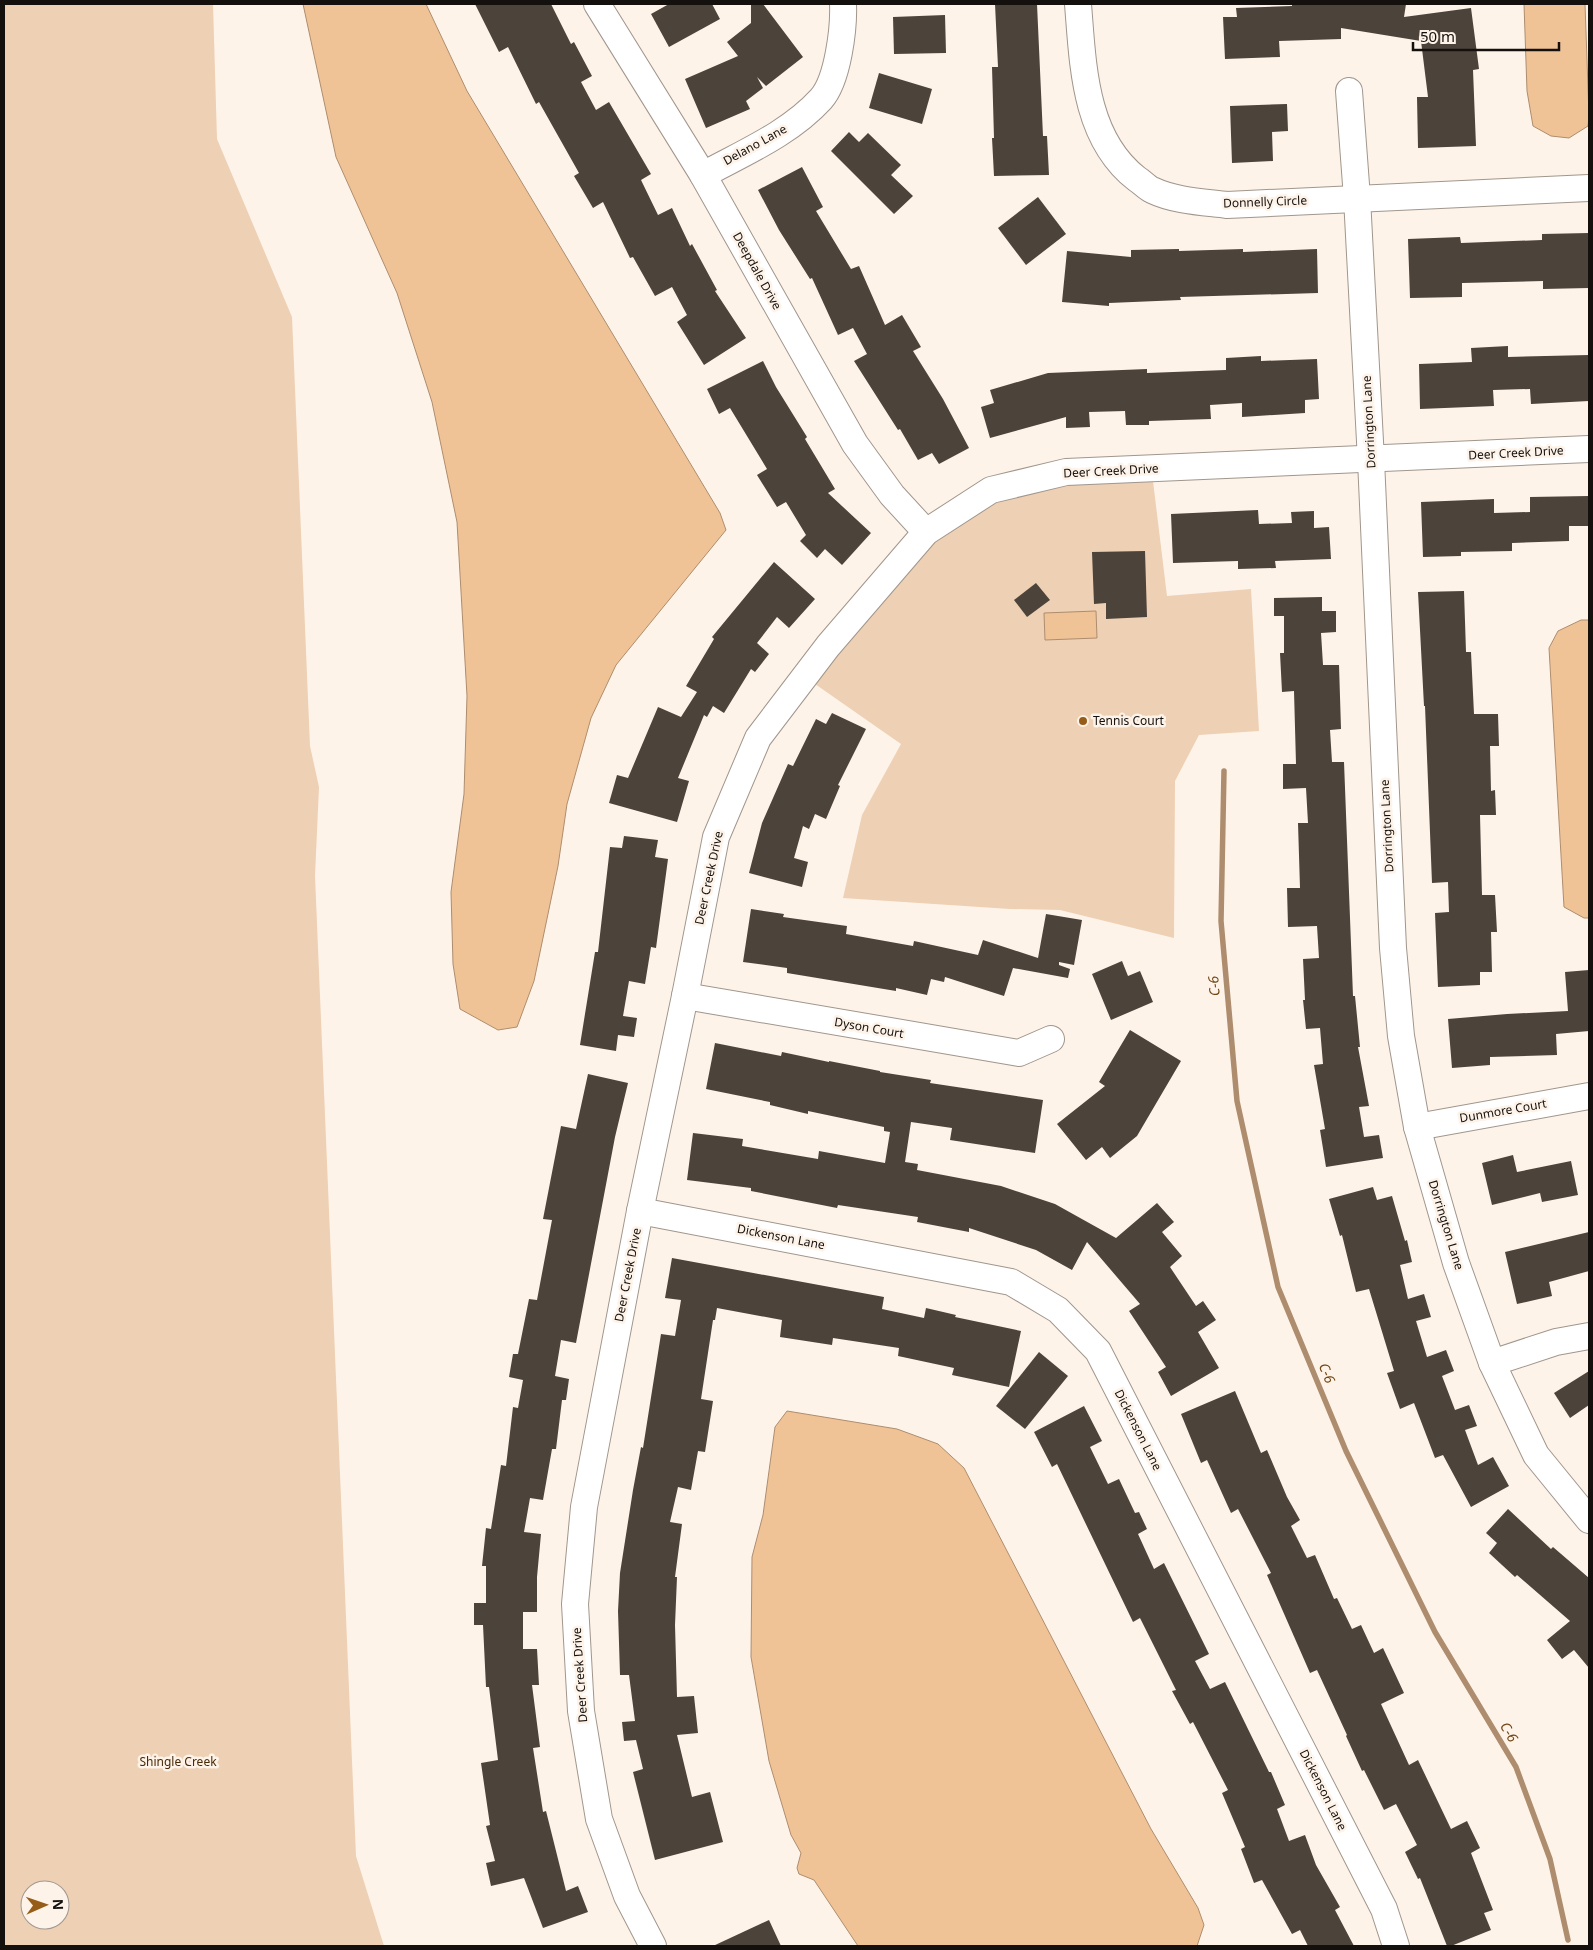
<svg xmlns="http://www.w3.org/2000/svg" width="1593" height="1950" font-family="'Noto Sans',sans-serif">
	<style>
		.green { fill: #eed0b4; fill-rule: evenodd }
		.water { fill: #f0c397; stroke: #ae8d6e }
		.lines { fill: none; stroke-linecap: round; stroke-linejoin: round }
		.stream { stroke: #ae8d6e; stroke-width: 5.5 }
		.building { fill: #4c433b }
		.minor-casing { stroke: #a0968c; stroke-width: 28 }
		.minor { stroke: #fff; stroke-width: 26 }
		.poi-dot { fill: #965d19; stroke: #fef3e9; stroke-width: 2 }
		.labels { text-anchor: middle; stroke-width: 5; stroke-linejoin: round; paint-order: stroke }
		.street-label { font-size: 12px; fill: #14100d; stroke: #fef3e9 }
		.poi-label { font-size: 12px; fill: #14100d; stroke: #fef3e9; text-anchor: start }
		.park-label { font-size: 12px; fill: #482a06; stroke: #fef3e9 }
		.water-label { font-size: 14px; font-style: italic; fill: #724715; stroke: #fef3e9 }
	</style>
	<rect width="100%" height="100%" fill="#fef3e9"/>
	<g class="green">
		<path d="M 4,4 L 213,4 L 217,139 L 292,317 L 310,746 L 319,787 L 315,876 L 356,1856 L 384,1946 L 4,1946 ZM 30,1890 L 60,1890 L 60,1920 L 30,1920 Z"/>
		<path d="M 1153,481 L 1167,596 L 1251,589 L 1259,731 L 1199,735 L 1175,781 L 1174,938 L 1060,910 L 1010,909 L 843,898 L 862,815 L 901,744 L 815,684 L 853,628 L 912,559 L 984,508 L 1039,486 Z"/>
	</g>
	<g class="water">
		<path d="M 303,4 L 426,4 L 467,91 L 720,513 L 726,530 L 616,665 L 591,718 L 567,804 L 558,866 L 534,981 L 517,1027 L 498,1030 L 460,1009 L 453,964 L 451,892 L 464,794 L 467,696 L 457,522 L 432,402 L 397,293 L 336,157 Z"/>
		<path d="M 1524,4 L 1585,4 L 1589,116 L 1588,126 L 1569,138 L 1551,136 L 1533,126 L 1527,91 Z"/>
		<path d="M 1096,611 L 1097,638 L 1045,640 L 1044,613 Z"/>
		<path d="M 1581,620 L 1589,620 L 1589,918 L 1584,918 L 1564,907 L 1549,648 L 1558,631 Z"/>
		<path d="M 787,1411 L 897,1429 L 938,1444 L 964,1468 L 1151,1829 L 1198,1908 L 1204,1925 L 1197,1946 L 858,1946 L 814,1880 L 799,1874 L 797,1868 L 801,1853 L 791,1835 L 769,1761 L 751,1657 L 752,1557 L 763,1515 L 775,1427 Z"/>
	</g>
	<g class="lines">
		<path class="stream" d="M 1224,771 L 1221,921 L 1237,1101 L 1278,1287 L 1346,1451 L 1435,1632 L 1516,1767 L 1550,1859 L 1568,1940"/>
	</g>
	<g class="building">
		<path d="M 475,4 L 551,4 L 571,44 L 574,42 L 592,76 L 581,82 L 596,110 L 609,102 L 651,174 L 641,180 L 658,215 L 672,208 L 690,246 L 692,244 L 717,290 L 715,291 L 746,338 L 704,365 L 677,322 L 687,315 L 672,287 L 655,296 L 633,257 L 630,258 L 603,202 L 593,208 L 574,176 L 579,173 L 539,102 L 536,104 L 508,47 L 499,52 Z"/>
		<path d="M 669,4 L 712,4 L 720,19 L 669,47 L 651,14 Z"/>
		<path d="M 751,4 L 763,4 L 803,57 L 766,86 L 757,77 L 763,88 L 746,101 L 750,109 L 706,128 L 685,79 L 738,56 L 727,42 L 751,23 Z"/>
		<path d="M 995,4 L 1037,4 L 1043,136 L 1047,136 L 1049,175 L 994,176 L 992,138 L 994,138 L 992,67 L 998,67 Z"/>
		<path d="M 1292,4 L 1406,4 L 1404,17 L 1471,8 L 1479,69 L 1473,70 L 1476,146 L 1418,148 L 1417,97 L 1428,97 L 1421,41 L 1341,28 L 1341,39 L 1279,41 L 1280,57 L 1225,59 L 1223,17 L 1237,17 L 1236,8 L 1292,6 Z"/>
		<path d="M 945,15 L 946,53 L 894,54 L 893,17 Z"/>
		<path d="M 879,73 L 932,89 L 922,124 L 869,108 Z"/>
		<path d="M 1287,104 L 1288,131 L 1272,132 L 1273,161 L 1232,163 L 1230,106 Z"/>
		<path d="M 849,132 L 859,142 L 868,133 L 901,165 L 891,175 L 913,196 L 894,214 L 831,151 Z"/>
		<path d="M 802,167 L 823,207 L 816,211 L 851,269 L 859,266 L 885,325 L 902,315 L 921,347 L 913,351 L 943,399 L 969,448 L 939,464 L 932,453 L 918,460 L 900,429 L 898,430 L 854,361 L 867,354 L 853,328 L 838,335 L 812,278 L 810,279 L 779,230 L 758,190 Z"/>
		<path d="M 1038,197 L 1066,234 L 1026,265 L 998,228 Z"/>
		<path d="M 1589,233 L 1589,288 L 1543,289 L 1543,281 L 1462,283 L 1462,297 L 1410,298 L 1408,239 L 1460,237 L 1461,243 L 1542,240 L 1542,234 Z"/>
		<path d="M 1179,249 L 1179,251 L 1243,249 L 1243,252 L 1317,249 L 1318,293 L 1180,297 L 1181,300 L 1109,303 L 1109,306 L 1062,302 L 1067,251 L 1131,257 L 1131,250 Z"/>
		<path d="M 1508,346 L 1508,357 L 1589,355 L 1589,401 L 1531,404 L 1530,389 L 1493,390 L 1494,406 L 1420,409 L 1419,364 L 1472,362 L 1471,348 Z"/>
		<path d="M 1261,356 L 1261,361 L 1317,359 L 1319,399 L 1305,400 L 1305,413 L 1242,417 L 1242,403 L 1210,405 L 1211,419 L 1149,421 L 1149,425 L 1126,425 L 1125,411 L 1089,412 L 1090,427 L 1066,428 L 1066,417 L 990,438 L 981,407 L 994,403 L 990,390 L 1048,373 L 1147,369 L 1147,373 L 1226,370 L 1226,358 Z"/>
		<path d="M 763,361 L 776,387 L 807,437 L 805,439 L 835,489 L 828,493 L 871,533 L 842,565 L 825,549 L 817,558 L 800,541 L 806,535 L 786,502 L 777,507 L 757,475 L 767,469 L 730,408 L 719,414 L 707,389 Z"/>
		<path d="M 1589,496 L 1589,526 L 1569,526 L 1569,541 L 1512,543 L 1512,551 L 1461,552 L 1461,556 L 1423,557 L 1421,502 L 1494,499 L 1494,513 L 1530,512 L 1530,497 Z"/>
		<path d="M 1258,510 L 1259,524 L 1292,523 L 1291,512 L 1314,511 L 1314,528 L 1329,527 L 1331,559 L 1275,561 L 1276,568 L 1238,569 L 1238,561 L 1173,563 L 1171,514 Z"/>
		<path d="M 1145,551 L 1147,617 L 1106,619 L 1106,603 L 1094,604 L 1092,552 Z"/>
		<path d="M 774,562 L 815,599 L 789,628 L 777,617 L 757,643 L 769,654 L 755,672 L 751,669 L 724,713 L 713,706 L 707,717 L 704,715 L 678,778 L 689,781 L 677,822 L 609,803 L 617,775 L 628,778 L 658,707 L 681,717 L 697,692 L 686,686 L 714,639 L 712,637 Z"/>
		<path d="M 1036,583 L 1050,600 L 1027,617 L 1014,600 Z"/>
		<path d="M 1464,591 L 1466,652 L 1471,652 L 1474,714 L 1498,714 L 1499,746 L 1490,746 L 1491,791 L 1495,790 L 1496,815 L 1480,815 L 1482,895 L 1495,895 L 1497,932 L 1491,932 L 1492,972 L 1480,972 L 1480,985 L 1438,987 L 1435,913 L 1449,912 L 1448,882 L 1432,883 L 1425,706 L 1424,706 L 1418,592 Z"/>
		<path d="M 1322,597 L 1322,611 L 1336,611 L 1336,632 L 1321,633 L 1323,665 L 1339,665 L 1341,729 L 1330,730 L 1332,762 L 1344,762 L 1353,996 L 1355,996 L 1360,1047 L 1358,1047 L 1369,1106 L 1359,1107 L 1364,1137 L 1379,1135 L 1383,1158 L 1326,1167 L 1320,1130 L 1325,1129 L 1314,1065 L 1323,1064 L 1320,1028 L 1306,1029 L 1303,1000 L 1305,1000 L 1303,959 L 1319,958 L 1317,926 L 1288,927 L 1287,888 L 1300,888 L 1298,823 L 1308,823 L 1306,788 L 1283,789 L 1283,764 L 1296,764 L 1294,691 L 1282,692 L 1280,653 L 1284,653 L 1284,616 L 1274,616 L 1274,598 Z"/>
		<path d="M 832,713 L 866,729 L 838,785 L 840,786 L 826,819 L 815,814 L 809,829 L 803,826 L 794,858 L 808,862 L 802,887 L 749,873 L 762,823 L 788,764 L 793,766 L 816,719 L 826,724 Z"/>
		<path d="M 624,836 L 658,840 L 655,857 L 668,859 L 656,948 L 651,947 L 645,984 L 629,981 L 623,1016 L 637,1018 L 634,1037 L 618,1035 L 616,1051 L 580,1045 L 595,952 L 598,952 L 610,847 L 622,848 Z"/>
		<path d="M 751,909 L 784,914 L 783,917 L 847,926 L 846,934 L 913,946 L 914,941 L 978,955 L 983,940 L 1038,958 L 1046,914 L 1082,920 L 1074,965 L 1059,962 L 1059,965 L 1070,969 L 1068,978 L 1013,968 L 1004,996 L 945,977 L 944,982 L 931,979 L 927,995 L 896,988 L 896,991 L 787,973 L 787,968 L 743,962 Z"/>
		<path d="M 1122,961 L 1128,976 L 1140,971 L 1153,1002 L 1111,1020 L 1092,974 Z"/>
		<path d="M 1589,970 L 1589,1031 L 1556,1034 L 1557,1055 L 1490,1057 L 1490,1065 L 1452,1068 L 1448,1019 L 1507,1014 L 1568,1011 L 1565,972 Z"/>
		<path d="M 1130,1030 L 1181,1061 L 1137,1136 L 1110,1158 L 1102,1147 L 1086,1160 L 1057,1124 L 1105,1086 L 1099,1082 Z"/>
		<path d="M 715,1043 L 781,1056 L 782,1052 L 829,1062 L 829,1061 L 880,1071 L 880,1072 L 931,1080 L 930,1083 L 1043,1100 L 1035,1153 L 950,1140 L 952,1128 L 911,1122 L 905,1162 L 918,1164 L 917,1170 L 1001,1186 L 1055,1204 L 1116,1238 L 1157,1203 L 1174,1222 L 1162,1232 L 1182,1256 L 1170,1267 L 1196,1306 L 1203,1301 L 1216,1320 L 1198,1332 L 1219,1368 L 1171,1396 L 1158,1372 L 1166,1367 L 1129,1311 L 1140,1304 L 1087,1242 L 1072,1270 L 1036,1250 L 969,1228 L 969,1232 L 917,1222 L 918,1217 L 838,1205 L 837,1208 L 751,1191 L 751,1188 L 687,1180 L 693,1133 L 743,1139 L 742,1146 L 818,1159 L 819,1151 L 885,1163 L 890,1132 L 884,1131 L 884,1127 L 808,1111 L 808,1114 L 770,1105 L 770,1102 L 706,1089 Z"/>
		<path d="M 588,1074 L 628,1083 L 615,1137 L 576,1343 L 561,1340 L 555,1376 L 569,1379 L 566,1400 L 562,1400 L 556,1449 L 552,1449 L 543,1500 L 530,1498 L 524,1532 L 541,1534 L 537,1577 L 537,1612 L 523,1612 L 523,1649 L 537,1649 L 539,1685 L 532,1685 L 540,1747 L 533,1748 L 543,1812 L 546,1811 L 566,1891 L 578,1886 L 588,1912 L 543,1928 L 524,1878 L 491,1886 L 486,1863 L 495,1861 L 486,1826 L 490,1825 L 481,1763 L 498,1760 L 489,1687 L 486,1687 L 483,1625 L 474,1625 L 474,1603 L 486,1603 L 486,1566 L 482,1566 L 486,1528 L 491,1529 L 501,1465 L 506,1466 L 513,1407 L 518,1408 L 523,1380 L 509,1377 L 513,1354 L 518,1354 L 529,1299 L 537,1300 L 552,1220 L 543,1219 L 561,1126 L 576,1129 Z"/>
		<path d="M 1513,1155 L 1517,1172 L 1571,1161 L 1578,1195 L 1542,1202 L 1540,1193 L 1492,1205 L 1482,1163 Z"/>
		<path d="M 1373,1187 L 1377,1200 L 1392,1196 L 1405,1241 L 1407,1240 L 1412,1262 L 1400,1265 L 1408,1299 L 1424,1294 L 1431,1317 L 1416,1321 L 1427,1357 L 1446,1350 L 1454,1371 L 1442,1376 L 1455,1410 L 1469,1405 L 1477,1426 L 1465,1430 L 1478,1465 L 1493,1457 L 1509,1486 L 1471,1507 L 1443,1455 L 1435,1458 L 1414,1403 L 1400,1409 L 1387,1373 L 1394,1371 L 1369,1289 L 1356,1292 L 1342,1235 L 1340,1236 L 1329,1199 Z"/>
		<path d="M 1589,1232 L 1589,1271 L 1549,1282 L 1552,1296 L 1517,1304 L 1505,1252 Z"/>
		<path d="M 672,1258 L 884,1297 L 882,1309 L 924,1318 L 926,1308 L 956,1315 L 955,1317 L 1021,1331 L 1009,1387 L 952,1375 L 954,1368 L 898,1356 L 899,1348 L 833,1338 L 832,1345 L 780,1337 L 782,1320 L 717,1308 L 715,1320 L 713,1320 L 701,1399 L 713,1401 L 705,1452 L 698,1451 L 691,1490 L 678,1487 L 670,1522 L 682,1524 L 675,1577 L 677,1577 L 675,1625 L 677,1697 L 694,1696 L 698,1733 L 677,1735 L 692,1797 L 710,1792 L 723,1842 L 655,1860 L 633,1772 L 643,1769 L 636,1740 L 624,1741 L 622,1722 L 635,1721 L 629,1675 L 620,1675 L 618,1611 L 620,1573 L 633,1490 L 641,1447 L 643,1448 L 661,1334 L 675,1336 L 681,1300 L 665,1298 Z"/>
		<path d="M 1039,1352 L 1068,1376 L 1025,1429 L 996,1406 Z"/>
		<path d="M 1589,1371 L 1589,1405 L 1570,1418 L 1554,1393 Z"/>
		<path d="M 1235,1391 L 1261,1453 L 1267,1450 L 1287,1497 L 1300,1520 L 1291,1526 L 1307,1558 L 1315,1555 L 1334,1599 L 1337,1598 L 1352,1629 L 1361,1625 L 1374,1653 L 1383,1648 L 1404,1693 L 1381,1704 L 1409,1765 L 1418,1760 L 1451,1829 L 1467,1821 L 1480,1848 L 1471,1853 L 1493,1910 L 1484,1913 L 1491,1930 L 1451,1946 L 1447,1946 L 1420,1878 L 1418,1879 L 1405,1852 L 1417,1845 L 1396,1804 L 1384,1810 L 1364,1770 L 1362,1771 L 1346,1736 L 1347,1735 L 1317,1670 L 1310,1673 L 1267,1575 L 1271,1573 L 1238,1509 L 1231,1513 L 1207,1460 L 1201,1463 L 1181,1414 Z"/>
		<path d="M 1084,1406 L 1102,1441 L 1090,1447 L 1108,1484 L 1119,1479 L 1135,1513 L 1139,1512 L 1147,1529 L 1138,1534 L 1154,1569 L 1164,1563 L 1209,1654 L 1195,1661 L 1210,1689 L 1225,1682 L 1269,1772 L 1271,1772 L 1285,1805 L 1277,1809 L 1289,1841 L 1305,1835 L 1316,1865 L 1340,1907 L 1335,1910 L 1354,1946 L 1308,1946 L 1300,1930 L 1292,1934 L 1262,1880 L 1254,1883 L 1241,1849 L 1245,1847 L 1222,1793 L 1228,1790 L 1193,1722 L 1190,1724 L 1172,1691 L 1176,1690 L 1140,1618 L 1133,1622 L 1057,1464 L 1052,1467 L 1034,1432 Z"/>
		<path d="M 1508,1509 L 1551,1549 L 1553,1547 L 1589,1578 L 1589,1668 L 1574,1650 L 1562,1659 L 1547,1640 L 1570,1621 L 1517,1575 L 1515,1577 L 1489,1553 L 1497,1543 L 1486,1533 Z"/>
		<path d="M 769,1920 L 781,1946 L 713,1946 Z"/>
	</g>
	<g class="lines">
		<g class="minor-casing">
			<g id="minor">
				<path d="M 597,4 L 703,175 L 855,444 L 892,495 L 926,532"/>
				<path d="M 1078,4 C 1083,65 1084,138 1137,179 C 1142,182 1147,188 1152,190 C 1175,201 1203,202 1227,205 L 1589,188"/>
				<path d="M 1349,91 L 1357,198 L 1371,460 L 1393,948 L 1401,1036 L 1417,1127 L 1456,1263 L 1492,1363 L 1536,1455 L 1589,1520"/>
				<path d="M 703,175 C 743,153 789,134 821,99 C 838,80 844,28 843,4"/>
				<path d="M 685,996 L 1019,1053 L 1051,1039"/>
				<path d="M 1417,1127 L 1589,1096"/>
				<path d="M 640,1211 L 1011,1282 L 1058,1310 L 1098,1351 L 1384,1909 L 1396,1946"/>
				<path d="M 1492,1363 L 1556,1342 L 1589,1336"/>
				<path d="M 653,1946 L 627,1896 L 599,1819 L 581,1711 L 575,1604 L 584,1507 L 640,1211 L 685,996 L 716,837 L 758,738 L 828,646 L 926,532 L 991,490 L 1066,472 L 1589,449"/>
			</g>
		</g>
		<use href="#minor" class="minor"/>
	</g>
	<circle class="poi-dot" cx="1083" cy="721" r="5"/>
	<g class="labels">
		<g class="street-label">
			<text transform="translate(755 145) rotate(-29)" y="4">Delano Lane</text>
			<text transform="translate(1265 202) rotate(-2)" y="4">Donnelly Circle</text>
			<text transform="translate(757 271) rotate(61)" y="4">Deepdale Drive</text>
			<text transform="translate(1369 422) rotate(-93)" y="4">Dorrington Lane</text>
			<text transform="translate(1516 453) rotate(-3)" y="4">Deer Creek Drive</text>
			<text transform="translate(1111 471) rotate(-3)" y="4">Deer Creek Drive</text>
			<text transform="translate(1387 826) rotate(-93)" y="4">Dorrington Lane</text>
			<text transform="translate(709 878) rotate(-78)" y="4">Deer Creek Drive</text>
			<text transform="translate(869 1028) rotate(10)" y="4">Dyson Court</text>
			<text transform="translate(1503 1111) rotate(-10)" y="4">Dunmore Court</text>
			<text transform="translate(1446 1225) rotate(73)" y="4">Dorrington Lane</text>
			<text transform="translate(781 1237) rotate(11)" y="4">Dickenson Lane</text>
			<text transform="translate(628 1275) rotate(-79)" y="4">Deer Creek Drive</text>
			<text transform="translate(1138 1430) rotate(63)" y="4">Dickenson Lane</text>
			<text transform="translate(580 1675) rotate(-94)" y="4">Deer Creek Drive</text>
			<text transform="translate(1323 1790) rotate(63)" y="4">Dickenson Lane</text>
		</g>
		<g class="poi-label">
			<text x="1093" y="725">Tennis Court</text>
		</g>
		<g class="park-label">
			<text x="178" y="1766">Shingle Creek</text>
		</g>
		<g class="water-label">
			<text transform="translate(1214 986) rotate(-95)" y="5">C-6</text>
			<text transform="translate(1327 1373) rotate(68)" y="5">C-6</text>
			<text transform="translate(1509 1732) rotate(59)" y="5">C-6</text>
		</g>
	</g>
	<rect width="1593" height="1950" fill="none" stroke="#14100d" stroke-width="10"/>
	<g transform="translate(45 1905) rotate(88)"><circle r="24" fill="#fef3e9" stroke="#a09891"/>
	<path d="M0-4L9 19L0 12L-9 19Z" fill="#965d19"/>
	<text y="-8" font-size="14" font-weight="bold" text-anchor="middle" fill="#14100d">N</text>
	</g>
	<path d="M1413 42v8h146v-8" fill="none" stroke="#14100d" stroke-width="2.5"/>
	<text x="1420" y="42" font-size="15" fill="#14100d" stroke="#fef3e9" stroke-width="4" paint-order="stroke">50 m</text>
</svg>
